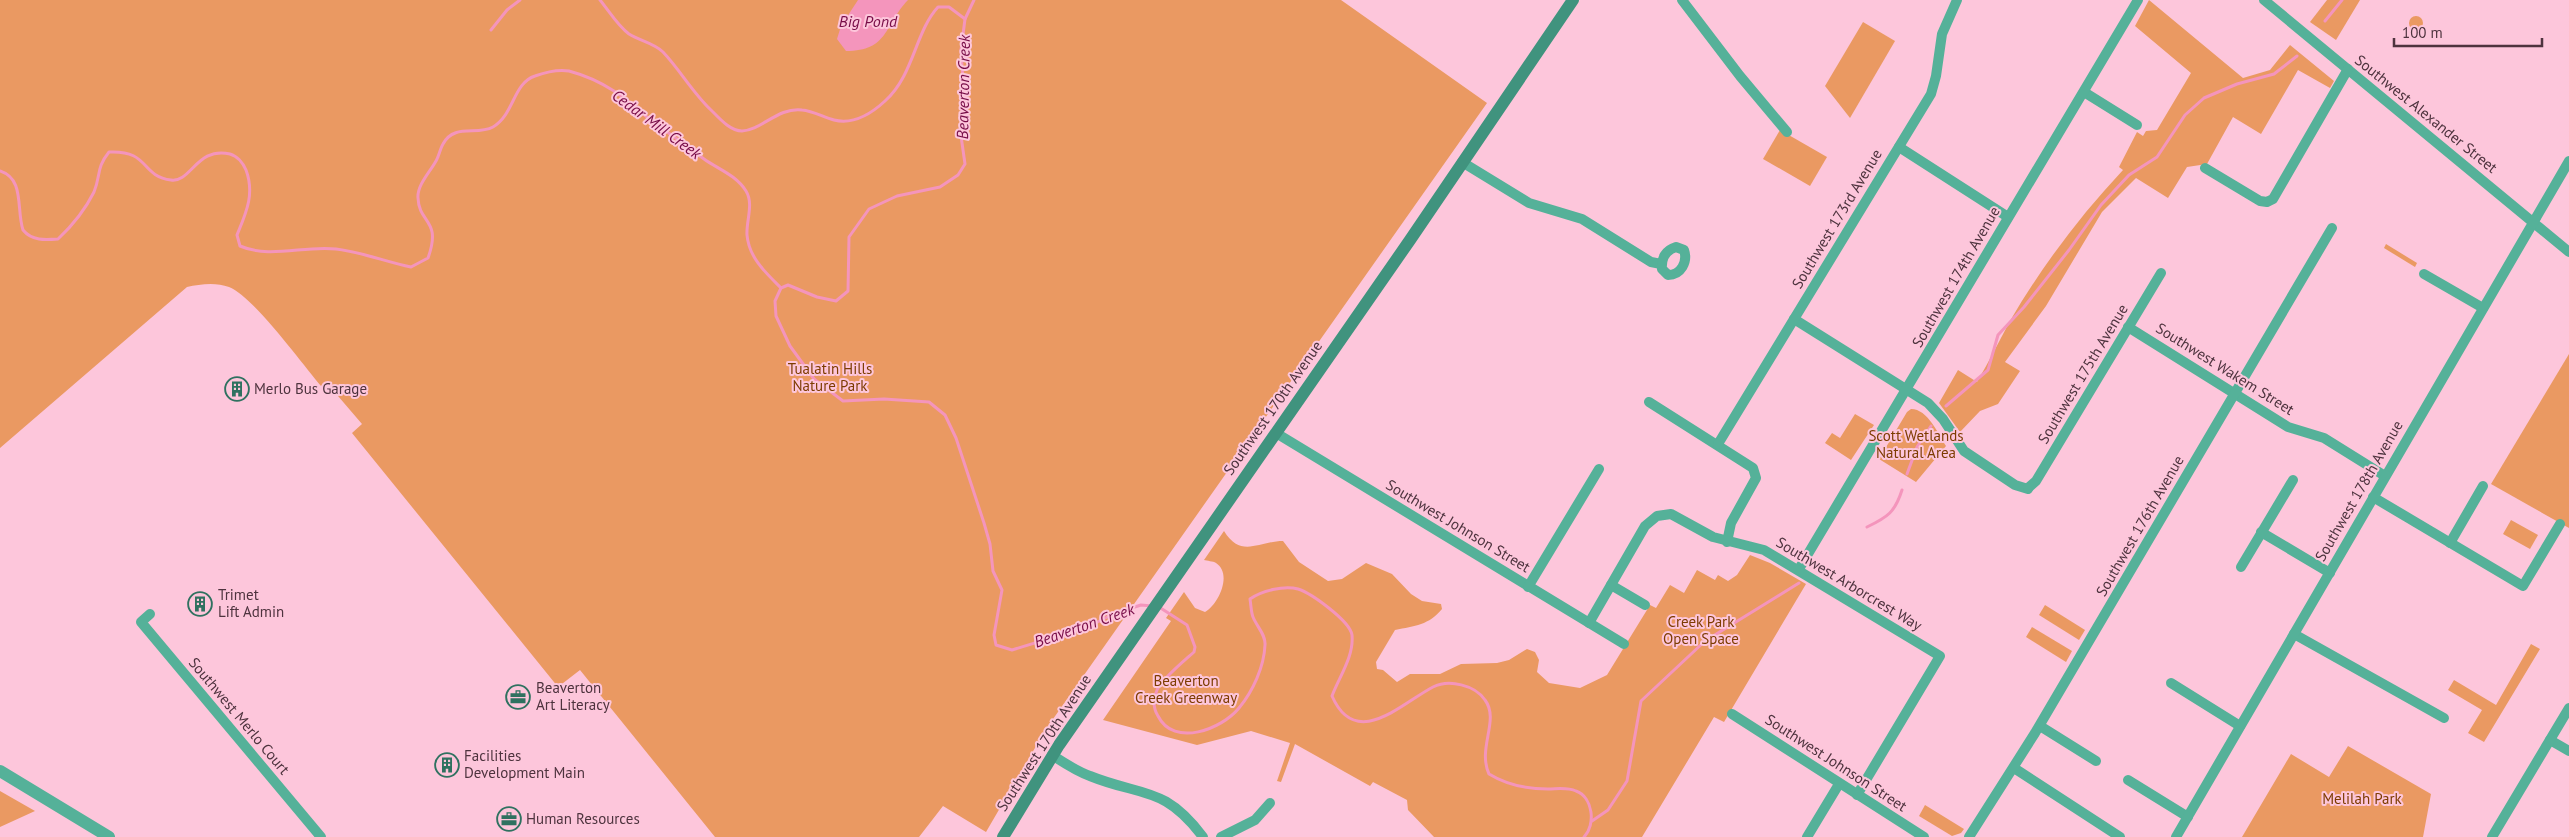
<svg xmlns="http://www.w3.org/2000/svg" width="2569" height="837" font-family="'PT Sans',sans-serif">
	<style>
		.green { fill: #ea9962 }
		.water { fill: #f495bc }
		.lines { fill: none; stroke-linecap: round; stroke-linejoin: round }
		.stream { stroke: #f495bc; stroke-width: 3 }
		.minor { stroke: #55b199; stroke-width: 10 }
		.tertiary { stroke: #55b199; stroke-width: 12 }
		.secondary { stroke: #40937e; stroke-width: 12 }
		.labels { text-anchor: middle; stroke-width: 4; stroke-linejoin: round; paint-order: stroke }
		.street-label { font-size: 15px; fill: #4e333e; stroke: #fdc6db }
		.park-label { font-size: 15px; fill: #7d3c00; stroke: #fdc6db }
		.poi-label { font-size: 15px; fill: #4e333e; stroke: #fdc6db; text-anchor: start }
		.water-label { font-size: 16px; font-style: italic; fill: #780d48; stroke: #fdc6db }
	</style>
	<rect width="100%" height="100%" fill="#fdc6db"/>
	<g class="green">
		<path d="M 0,0 L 1341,0 L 1487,103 L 1046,729 L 986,832 L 943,806 L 919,837 L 715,837 L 580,670 L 558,687 L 352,433 L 362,424 L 326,382 L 321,386 C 302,364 253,296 229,287 C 216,282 200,284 187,287 L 0,448 Z"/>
		<path d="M 2149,0 L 2243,78 L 2270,70 L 2290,45 L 2334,81 L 2330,88 L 2298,70 L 2261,134 L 2233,117 L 2207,164 L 2187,167 L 2168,198 L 2136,178 L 2102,212 L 2046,306 L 2005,362 L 2020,371 L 1998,404 L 1980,411 L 1960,432 L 1939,403 L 1958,370 L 1977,382 C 1989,362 1999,341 2010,321 C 2042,266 2080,216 2123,170 L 2119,167 L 2137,132 L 2143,136 L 2146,131 L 2157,130 L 2191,73 L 2135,26 Z"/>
		<path d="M 2327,0 L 2360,0 L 2336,40 L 2310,22 Z"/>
		<circle cx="2416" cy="23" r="7"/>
		<path d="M 1863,22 L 1895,41 L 1850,118 L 1825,86 Z"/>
		<path d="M 1780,130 L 1827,157 L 1810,186 L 1763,159 Z"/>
		<path d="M 2386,244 L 2417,263 L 2415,267 L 2384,248 Z"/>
		<path d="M 2569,354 L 2569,528 L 2491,484 Z"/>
		<path d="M 1911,409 C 1928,409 1938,434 1946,446 L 1916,482 L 1879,459 L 1907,412 Z"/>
		<path d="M 1855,414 L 1874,425 L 1851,460 L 1825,443 L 1832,433 L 1840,438 Z"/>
		<path d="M 2511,520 L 2538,535 L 2530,549 L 2503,534 Z"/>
		<path d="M 1224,531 C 1241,559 1259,541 1283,541 L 1299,562 L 1328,581 L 1342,579 L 1366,563 L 1392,574 L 1411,594 L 1422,601 L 1441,604 L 1442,609 C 1429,625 1415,626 1395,630 L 1376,662 L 1377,669 L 1383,670 L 1397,682 L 1410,674 L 1440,674 L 1461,664 L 1497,663 L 1509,660 L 1527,649 L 1535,652 L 1539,660 L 1537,672 L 1549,683 L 1580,688 L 1607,675 L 1650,605 L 1656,608 L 1670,585 L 1684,593 L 1697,570 L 1715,580 L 1718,575 L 1728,581 L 1737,575 L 1750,555 L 1770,563 L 1806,584 L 1724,722 L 1714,717 L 1642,837 L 1434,837 L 1408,810 L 1407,800 L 1373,782 L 1370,786 L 1295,744 L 1281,782 L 1277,781 L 1290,743 L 1251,731 L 1197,745 L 1103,720 L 1171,621 L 1166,618 L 1184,592 L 1195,608 L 1205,612 C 1218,605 1233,574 1216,563 C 1213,561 1207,561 1204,560 Z"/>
		<path d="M 2045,605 L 2085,630 L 2079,640 L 2039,615 Z"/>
		<path d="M 2032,627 L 2072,651 L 2066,662 L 2026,637 Z"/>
		<path d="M 2531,644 L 2540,649 L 2484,742 L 2468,733 L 2482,710 L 2448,690 L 2454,680 L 2496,705 Z"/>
		<path d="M 2348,746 L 2431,794 L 2423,837 L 2242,837 L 2291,754 L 2329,777 Z"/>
		<path d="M 0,791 L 35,811 L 0,827 Z"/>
		<path d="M 1925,805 L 1964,829 L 1961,833 L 1952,836 L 1919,816 Z"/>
	</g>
	<path class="water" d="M 858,0 L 908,0 C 884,25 889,51 846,51 L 837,39 L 841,26 Z"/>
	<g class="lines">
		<g class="stream">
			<path d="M 600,0 C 609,11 618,26 629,34 C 640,41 654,43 663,52 C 680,70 693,93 711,110 C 719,118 730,131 742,131 C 762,130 778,107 802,110 C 813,111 823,117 834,120 C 854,125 871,114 885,101 C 914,75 915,32 938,7 L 949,7 L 965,19"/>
			<path d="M 974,0 L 965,19 L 961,50 L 965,113 L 960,129 L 965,164 L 958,175 L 940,187 L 897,196 L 869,209 L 849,237 L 848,291 L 836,301 L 817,297 L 788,285 L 781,288 L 775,301 L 776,316 L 790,346 L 814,379 L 843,401 L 884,399 L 929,402 L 945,415 L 956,438 L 984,523 L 990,544 L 993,571 L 1002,590 L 994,635 L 996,645 L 1012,650 L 1090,626 L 1113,614 L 1141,605 L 1152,606"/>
			<path d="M 2325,21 L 2342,0"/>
			<path d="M 491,30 L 507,10 L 520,0"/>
			<path d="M 0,171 C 25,179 16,209 23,230 C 32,241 45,240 58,239 C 73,225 85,210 94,192 C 101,175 96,168 109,152 C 150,150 140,176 171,180 C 191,183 197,146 230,154 C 237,156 243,163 246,170 C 255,194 246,213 237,235 L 240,246 C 270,259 305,245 336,249 C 362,252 386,262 411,267 L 428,258 C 442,219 419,224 418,198 C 417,185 430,172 436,161 C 439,156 440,149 443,144 C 454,123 477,136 493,127 C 514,115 513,83 535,76 C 546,72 557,69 569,71 C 584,75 600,82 614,91 C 627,99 639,111 652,121 C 670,134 687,146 704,159 C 718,169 736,175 746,191 C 754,204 746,221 747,235 C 749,258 766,273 781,288"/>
			<path d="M 1946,406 L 1988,370 L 1998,335 L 2024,307 L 2069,250 L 2101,205 L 2129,175 L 2157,157 L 2185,115 L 2204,98 L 2237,84 L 2274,74 L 2297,56"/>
			<path d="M 1907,474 L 1917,447 L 1931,426"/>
			<path d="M 1867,527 C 1888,517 1895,512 1902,490"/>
			<path d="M 1159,607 L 1187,625 L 1195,647 L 1194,652 C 1184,661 1162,679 1157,690 C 1153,699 1153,708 1158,716 C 1174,748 1222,729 1239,708 C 1253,691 1264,667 1265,645 C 1266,635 1257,627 1253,617 C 1251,612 1251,605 1250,599 C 1261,591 1284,585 1298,589 C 1311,593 1350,621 1352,635 C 1354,657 1339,677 1332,696 C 1356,751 1402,703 1433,687 C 1449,679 1475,685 1485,700 C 1500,720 1477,748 1489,774 C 1507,785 1527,789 1548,789 C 1557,789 1567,787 1576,791 C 1593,797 1596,825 1584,837"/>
			<path d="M 1592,821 L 1608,810 L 1627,781 L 1641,701 L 1705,641 L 1799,583"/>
		</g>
		<g class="minor">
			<path d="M 1682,0 L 1740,76 L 1787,132"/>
			<path d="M 2264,0 L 2569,252"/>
			<path d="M 2084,92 L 2137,125"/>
			<path d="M 1899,147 L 2008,217"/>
			<path d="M 1462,162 L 1529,203 L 1582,219 L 1651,262 L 1661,264"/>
			<path d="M 2205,168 L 2260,201 L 2267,202 L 2273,199 L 2348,69"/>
			<path d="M 1676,247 L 1684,250 C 1688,262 1681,275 1668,275 L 1662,269 C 1661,258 1666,250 1676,247 Z"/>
			<path d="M 2424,274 L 2483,308"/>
			<path d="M 1794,319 L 1928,403 L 1943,419 L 1964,451 L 2015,485 L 2028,489"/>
			<path d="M 2128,327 L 2288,427 L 2324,438 L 2385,476"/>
			<path d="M 1649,402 L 1753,468 L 1756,478 L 1731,523 L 1727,542"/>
			<path d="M 1276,433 L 1624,644"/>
			<path d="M 1718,444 L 1931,94 L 1936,76 L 1942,34 L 1957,0"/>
			<path d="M 2028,488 L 2036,481 L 2161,273"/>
			<path d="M 2373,497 L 2523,586 L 2560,524"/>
			<path d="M 2261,532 L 2330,573"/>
			<path d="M 2450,543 L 2483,486"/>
			<path d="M 2241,567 L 2293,480"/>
			<path d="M 1799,569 L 2138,0"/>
			<path d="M 1611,585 L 1645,605"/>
			<path d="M 1528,587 L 1599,469"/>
			<path d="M 150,614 L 141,622 L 321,837"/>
			<path d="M 1589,623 L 1645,526 L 1657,516 L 1671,514 L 1713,537 L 1764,550 L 1940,656 L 1857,795"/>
			<path d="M 2294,634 L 2444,718"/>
			<path d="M 2171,683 L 2240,726"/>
			<path d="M 1732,714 L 1924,837"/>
			<path d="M 2040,726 L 2096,761"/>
			<path d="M 2550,740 L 2569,751"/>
			<path d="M 1052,755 C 1064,763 1076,771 1090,776 C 1142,797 1164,785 1203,837"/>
			<path d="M 2014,768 L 2120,837"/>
			<path d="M 2128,780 L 2188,817"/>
			<path d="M 1221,837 L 1255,820 L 1270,803"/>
			<path d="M 1807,837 L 1839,784"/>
			<path d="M 1969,837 L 2035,733 L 2332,228"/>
			<path d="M 2176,837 L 2569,161"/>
			<path d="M 2492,837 L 2569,708"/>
		</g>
		<path class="tertiary" d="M 0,771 L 109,837"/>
		<path class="secondary" d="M 1003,837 L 1059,745 L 1410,240 L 1573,0"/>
	</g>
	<defs>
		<g id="building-ring" transform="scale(1.25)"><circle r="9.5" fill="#fdc6db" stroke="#2f7160" stroke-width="1.5"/><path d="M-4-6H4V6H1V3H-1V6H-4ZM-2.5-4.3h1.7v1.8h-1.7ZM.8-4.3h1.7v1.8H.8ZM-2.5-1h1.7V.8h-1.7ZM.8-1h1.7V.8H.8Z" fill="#2f7160"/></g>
		<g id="office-ring" transform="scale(1.25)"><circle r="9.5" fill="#fdc6db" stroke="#2f7160" stroke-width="1.5"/><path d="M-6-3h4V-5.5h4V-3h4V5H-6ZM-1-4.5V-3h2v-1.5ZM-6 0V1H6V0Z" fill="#2f7160"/></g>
	</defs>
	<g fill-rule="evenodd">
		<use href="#building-ring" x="237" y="389"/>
		<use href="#building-ring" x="200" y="604"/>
		<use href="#office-ring" x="518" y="697"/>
		<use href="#building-ring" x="447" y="765"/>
		<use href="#office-ring" x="509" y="819"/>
	</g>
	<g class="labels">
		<g class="street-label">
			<text transform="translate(2426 114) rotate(39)" y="5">Southwest Alexander Street</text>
			<text transform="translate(1837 219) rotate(-59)" y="5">Southwest 173rd Avenue</text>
			<text transform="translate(1956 277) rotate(-60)" y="5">Southwest 174th Avenue</text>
			<text transform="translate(2225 369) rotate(32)" y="5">Southwest Wakem Street</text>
			<text transform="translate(2083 374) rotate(-59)" y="5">Southwest 175th Avenue</text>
			<text transform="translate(1273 408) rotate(-55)" y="5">Southwest 170th Avenue</text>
			<text transform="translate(2359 491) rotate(-60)" y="5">Southwest 178th Avenue</text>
			<text transform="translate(1458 526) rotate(31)" y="5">Southwest Johnson Street</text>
			<text transform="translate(2140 526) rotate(-60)" y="5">Southwest 176th Avenue</text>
			<text transform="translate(1849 584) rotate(31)" y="5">Southwest Arborcrest Way</text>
			<text transform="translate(239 716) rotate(50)" y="5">Southwest Merlo Court</text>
			<text transform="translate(1044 743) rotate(-57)" y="5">Southwest 170th Avenue</text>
			<text transform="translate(1836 763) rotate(33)" y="5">Southwest Johnson Street</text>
		</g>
		<g class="park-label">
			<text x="830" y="374">Tualatin Hills<tspan x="830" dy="17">Nature Park</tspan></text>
			<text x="1916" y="441">Scott Wetlands<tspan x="1916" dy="17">Natural Area</tspan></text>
			<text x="1701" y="627">Creek Park<tspan x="1701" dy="17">Open Space</tspan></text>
			<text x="1186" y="686">Beaverton<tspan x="1186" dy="17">Creek Greenway</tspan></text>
			<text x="2362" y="804">Melilah Park</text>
		</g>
		<g class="poi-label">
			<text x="254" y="394">Merlo Bus Garage</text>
			<text x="218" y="600">Trimet<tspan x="218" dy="17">Lift Admin</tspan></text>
			<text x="536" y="693">Beaverton<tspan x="536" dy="17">Art Literacy</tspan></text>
			<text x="464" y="761">Facilities<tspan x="464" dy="17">Development Main</tspan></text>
			<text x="526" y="824">Human Resources</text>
		</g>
		<g class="water-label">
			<text x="868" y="27">Big Pond</text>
			<text transform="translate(963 87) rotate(-89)" y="6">Beaverton Creek</text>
			<text transform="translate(657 124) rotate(36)" y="6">Cedar Mill Creek</text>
			<text transform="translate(1084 625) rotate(-19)" y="6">Beaverton Creek</text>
		</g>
	</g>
	<path d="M2394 38v8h148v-8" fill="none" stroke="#4e333e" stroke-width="2.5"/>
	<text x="2402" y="38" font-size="15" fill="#4e333e" stroke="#fdc6db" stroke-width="4" paint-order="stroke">100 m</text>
</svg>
